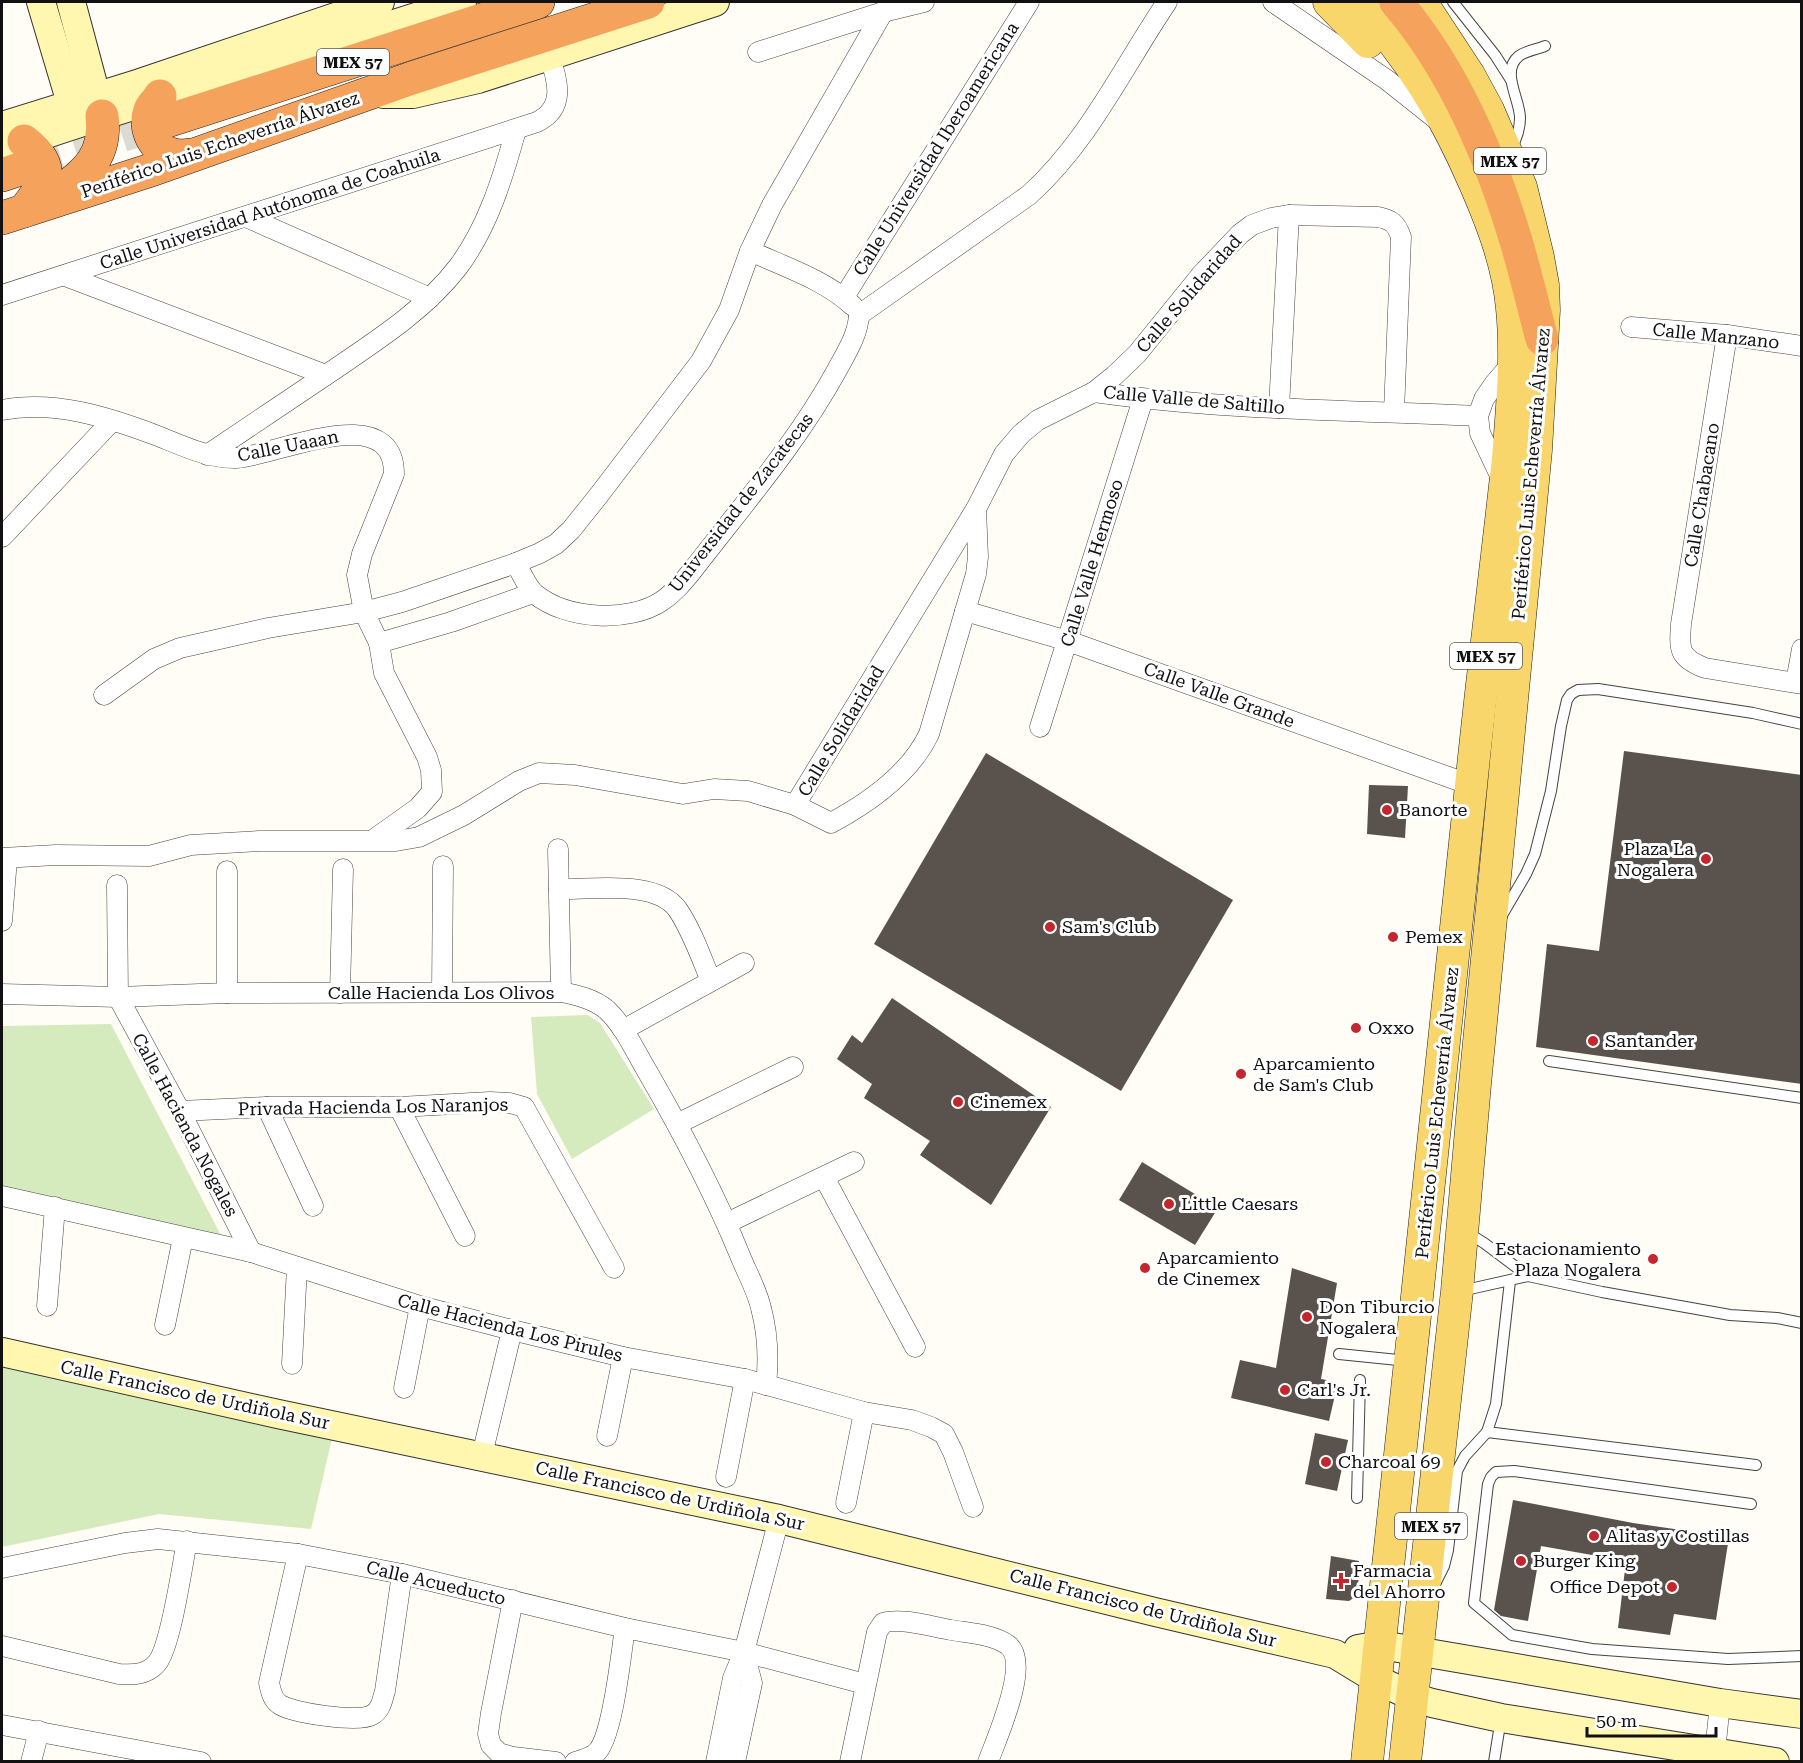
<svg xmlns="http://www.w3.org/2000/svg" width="1803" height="1763" font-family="'Roboto Serif',serif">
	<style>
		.green { fill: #d5ebbd }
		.building { fill: #5a524d }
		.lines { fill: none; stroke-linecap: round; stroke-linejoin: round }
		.highway-tunnel { stroke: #dbdad3; stroke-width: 33; stroke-dasharray: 33 16; stroke-linecap: butt }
		.lane-casing { stroke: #444; stroke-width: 12 }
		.street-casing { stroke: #444; stroke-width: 21 }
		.secondary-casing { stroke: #333; stroke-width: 30 }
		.primary-casing { stroke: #222; stroke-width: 33 }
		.highway-casing { stroke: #222; stroke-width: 34 }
		.lane { stroke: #fff; stroke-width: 10 }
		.street { stroke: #fff; stroke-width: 20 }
		.secondary { stroke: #fff6b0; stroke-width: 28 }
		.primary { stroke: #f9d66b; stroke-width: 32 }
		.highway { stroke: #f5a25d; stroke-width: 33 }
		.poi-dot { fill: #c4262e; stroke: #fff; stroke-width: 2 }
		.labels { text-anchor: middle; stroke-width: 6; stroke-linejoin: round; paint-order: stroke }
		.shield { fill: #fff; stroke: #585858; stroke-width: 1.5 }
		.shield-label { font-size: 16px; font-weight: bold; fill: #111 }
		.street-label { font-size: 18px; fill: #111; stroke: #fff }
		.poi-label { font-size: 18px; fill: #111; stroke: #fff; text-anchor: start }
	</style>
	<rect width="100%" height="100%" fill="#fffdf5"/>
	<g class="green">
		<path d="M 588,1015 L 600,1023 L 654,1109 L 572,1159 L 537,1094 L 531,1017 Z"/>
		<path d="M 111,1024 L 226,1245 L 2,1190 L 2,1036 L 3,1026 Z"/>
		<path d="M 2,1362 L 333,1434 L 311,1529 L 159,1514 L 2,1547 Z"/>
	</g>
	<g class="building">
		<path d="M 1624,751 L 1802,775 L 1802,1084 L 1536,1047 L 1547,944 L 1599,951 Z"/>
		<path d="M 986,753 L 1233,900 L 1121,1091 L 874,944 Z"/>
		<path d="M 1369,785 L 1408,786 L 1405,838 L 1367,834 Z"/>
		<path d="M 892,998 L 1051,1107 L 991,1205 L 920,1155 L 930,1141 L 864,1098 L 872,1084 L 837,1059 L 852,1035 L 862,1043 Z"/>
		<path d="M 1142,1162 L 1218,1208 L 1195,1245 L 1119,1200 Z"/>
		<path d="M 1292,1268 L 1337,1283 L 1321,1379 L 1338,1382 L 1329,1421 L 1231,1398 L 1240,1360 L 1276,1368 Z"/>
		<path d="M 1315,1433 L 1348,1440 L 1337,1491 L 1305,1484 Z"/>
		<path d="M 1513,1500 L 1633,1523 L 1729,1537 L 1716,1620 L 1674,1614 L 1670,1635 L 1618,1628 L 1626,1561 L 1541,1546 L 1528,1621 L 1501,1616 L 1494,1610 Z"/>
		<path d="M 1331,1556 L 1359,1561 L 1358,1595 L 1349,1601 L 1326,1599 Z"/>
	</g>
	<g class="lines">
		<path class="highway-tunnel" d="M 29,166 L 167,121"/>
		<g class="lane-casing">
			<g id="lane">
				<path d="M 1453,2 L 1495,55 L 1511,80"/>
				<path d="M 1511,149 C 1516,140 1520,129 1520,118 C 1520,99 1500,71 1519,56 C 1525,51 1538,49 1545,46"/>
				<path d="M 1501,917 L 1526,874 L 1535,854 L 1551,791 L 1561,726 L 1567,700 L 1571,694 L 1578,690 L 1598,689 L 1753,713 L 1802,724"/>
				<path d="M 1549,1061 L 1802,1098"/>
				<path d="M 1465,1231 L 1484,1243 L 1528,1276"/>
				<path d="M 1461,1291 L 1528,1276 L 1602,1292 L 1730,1315 L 1777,1318 L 1802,1323"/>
				<path d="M 1339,1354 L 1408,1361"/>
				<path d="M 1487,1432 L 1756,1465"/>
				<path d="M 1357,1498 L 1360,1380"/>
				<path d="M 1751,1504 L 1514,1471 L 1496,1472 L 1491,1477 L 1488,1484 L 1474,1603 L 1512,1635 L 1592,1649 L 1728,1659 L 1802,1656"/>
				<path d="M 1436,1582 L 1444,1566 L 1448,1550 L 1457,1471 L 1465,1456 L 1487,1432 L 1496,1404 L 1510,1281"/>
				<path d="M 1494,1762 L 1501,1718"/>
			</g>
		</g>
		<g class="street-casing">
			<g id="street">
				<path d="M 1273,2 L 1387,80 L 1436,119"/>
				<path d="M 758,52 L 883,12 L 924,2"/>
				<path d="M 246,217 L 430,298"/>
				<path d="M 750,251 C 785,267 825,280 853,306"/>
				<path d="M 65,276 L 326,375"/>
				<path d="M 2,295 L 537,122 C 566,108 558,80 549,55"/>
				<path d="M 844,297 L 1029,2"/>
				<path d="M 859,315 L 1029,195 C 1089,141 1123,67 1167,2"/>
				<path d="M 1631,327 L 1727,335 L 1802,346"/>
				<path d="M 1727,335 L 1681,624 C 1679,650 1679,658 1705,668 L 1802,684"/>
				<path d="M 1094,392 C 1221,410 1350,410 1478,416"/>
				<path d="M 1279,408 L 1289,215"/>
				<path d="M 2,410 C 55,400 108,417 158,436 C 183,446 210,459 237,458 C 275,456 394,398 394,474 L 362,554 L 357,575 L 364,612 L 379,643 L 384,673 L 427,757 L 431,770 L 432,792 L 418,808 L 373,840"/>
				<path d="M 207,455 C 249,427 290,399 332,371 C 376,341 425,310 458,267 C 488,227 503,177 516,130"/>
				<path d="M 1504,484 L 1480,433 L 1478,416 L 1484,399 L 1495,383 L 1513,362"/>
				<path d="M 2,537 L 112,421"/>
				<path d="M 516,563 C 521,573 527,587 535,594 C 567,620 629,623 662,601 C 674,593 683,582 692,571 C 742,506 797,443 837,370 C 846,353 858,335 859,315"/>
				<path d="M 965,611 L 1068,641 L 1471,785"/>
				<path d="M 379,643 L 451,622 L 533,593"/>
				<path d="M 1796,682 L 1802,649"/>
				<path d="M 104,695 L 154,659 L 180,648 L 268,628 L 364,612 L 402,602 L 516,563 L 540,553 L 556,544 L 571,530 L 599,495 L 701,361 L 729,310 L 750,251 L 772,205 L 883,12"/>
				<path d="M 1040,727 L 1143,399"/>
				<path d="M 795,805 L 976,509 L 1004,454 L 1021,434 L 1038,420 L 1094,392 L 1114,376 L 1137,354 L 1201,275 L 1240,234 L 1252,225 L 1271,218 L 1289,215 L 1378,217 C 1392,220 1396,223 1401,237 L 1394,412"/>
				<path d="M 558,849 L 561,992"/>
				<path d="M 2,858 L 56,855 L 149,856 L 191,845 L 260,841 L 396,841 L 419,837 L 464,815 L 519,781 L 539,773 L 575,775 L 683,794 L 714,789 L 748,791 L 795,805 L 831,823 C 870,802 910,774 929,734 L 976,574 L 978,557 L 976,509"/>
				<path d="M 227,871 L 227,993"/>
				<path d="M 117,885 L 118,997 L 180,1111 L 251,1252"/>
				<path d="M 559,889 C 592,890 657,879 678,910 C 692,931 701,957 711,981"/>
				<path d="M 2,921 L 7,859"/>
				<path d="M 442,992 L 443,866"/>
				<path d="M 340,993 L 343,869"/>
				<path d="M 2,994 L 118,997 L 227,993 L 561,992 C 577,995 594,999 607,1010 C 624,1026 635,1051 647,1071 C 681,1130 713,1190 739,1253 C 746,1271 757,1290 761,1308 C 768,1334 769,1358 766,1385"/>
				<path d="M 623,1030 L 744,963"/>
				<path d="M 267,1107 L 313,1206"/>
				<path d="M 399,1107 L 465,1236"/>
				<path d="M 180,1111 L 267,1107 L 399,1107 L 490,1102 L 510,1103 L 524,1107 L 614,1268"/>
				<path d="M 677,1124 L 793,1067"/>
				<path d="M 824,1177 L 915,1347"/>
				<path d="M 2,1196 L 251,1252 L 420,1306 L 512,1330 L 623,1357 L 745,1379 L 864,1412 L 912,1420 L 931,1427 L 944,1434 L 953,1452 L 973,1507"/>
				<path d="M 727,1223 L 854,1162"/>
				<path d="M 47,1306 L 55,1207"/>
				<path d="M 165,1325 L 183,1238"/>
				<path d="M 292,1364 L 297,1267"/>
				<path d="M 404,1388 L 420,1306"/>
				<path d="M 607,1436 L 623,1357"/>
				<path d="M 482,1455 L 512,1330"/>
				<path d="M 726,1477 L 745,1379"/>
				<path d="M 846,1503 L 864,1412"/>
				<path d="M 298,1554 L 269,1683 C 271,1691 272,1699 279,1704 C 291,1713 359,1723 372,1715 C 381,1710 382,1701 385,1691 L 402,1574"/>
				<path d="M 2,1568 L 125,1543 L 158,1539 L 298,1554 L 402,1574 L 625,1628 L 744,1652 L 865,1684"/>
				<path d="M 513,1600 L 491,1713 L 488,1734 L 491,1745 L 499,1753 L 513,1757 L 556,1762"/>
				<path d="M 2,1646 L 119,1674 C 133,1675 147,1675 157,1663 C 171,1646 182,1566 187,1541"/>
				<path d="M 2,1725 L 201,1762"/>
				<path d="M 31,1762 L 39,1731"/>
				<path d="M 575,1762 C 582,1760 590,1758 596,1753 C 613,1738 621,1653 625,1628"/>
				<path d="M 716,1762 L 733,1678 L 744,1652 L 779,1519"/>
				<path d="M 735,1762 L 752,1683 L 744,1652"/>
				<path d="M 850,1762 L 877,1632 L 883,1623 C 901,1617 932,1627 951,1630 C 968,1633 993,1634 1008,1645 C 1031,1663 997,1737 988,1762"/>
				<path d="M 1714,1762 L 1720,1703"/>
			</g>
		</g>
		<g class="secondary-casing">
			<g id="secondary">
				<path d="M 41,2 L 77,123"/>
				<path d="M 71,2 L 101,114"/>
				<path d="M 383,94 L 413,94 L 478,79 L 715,2"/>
				<path d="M 2,126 L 140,83 L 380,2"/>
				<path d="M 2,149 C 154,96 309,53 462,2"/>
				<path d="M 2,1352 L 278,1414 L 779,1519 L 1155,1612 L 1335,1654 L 1376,1679 L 1413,1697 L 1432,1703 L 1501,1718 L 1775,1762"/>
				<path d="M 1358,1649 L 1381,1645 L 1720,1703 L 1802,1714"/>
			</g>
		</g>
		<g class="primary-casing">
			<g id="primary">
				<path d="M 1329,2 L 1368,42"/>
				<path d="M 1359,2 C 1411,57 1446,116 1476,186 C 1493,225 1508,265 1512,308 C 1517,358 1512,409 1508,459 C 1496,568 1482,677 1471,786 C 1436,1111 1403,1437 1367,1762"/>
				<path d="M 1405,1762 L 1457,1291 L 1475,1084 L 1536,450 L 1544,310 L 1543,285 L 1538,257 L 1521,187 L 1488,110 L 1469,75 L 1421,2"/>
			</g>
		</g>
		<g class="highway-casing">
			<g id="highway">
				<path d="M 1396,2 C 1451,66 1487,148 1512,228 C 1524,265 1532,302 1542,339"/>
				<path d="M 160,96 C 158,100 153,104 151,108 C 142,127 154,151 174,155 C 179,156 185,156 189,155"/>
				<path d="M 167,121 L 538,2"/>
				<path d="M 2,175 L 29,166"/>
				<path d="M 56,195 C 86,172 107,157 102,116"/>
				<path d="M 24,211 C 46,183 58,167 24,141"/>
				<path d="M 2,218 L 154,169 L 412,78 L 648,2"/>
			</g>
		</g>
		<use href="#lane" class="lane"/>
		<use href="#street" class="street"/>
		<use href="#secondary" class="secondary"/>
		<use href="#primary" class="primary"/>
		<use href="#highway" class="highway"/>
	</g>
	<g class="poi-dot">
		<circle cx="1387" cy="810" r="6"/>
		<circle cx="1706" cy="859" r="6"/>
		<circle cx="1050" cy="927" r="6"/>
		<circle cx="1393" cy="937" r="6"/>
		<circle cx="1356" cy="1028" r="6"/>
		<circle cx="1593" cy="1041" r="6"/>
		<circle cx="1241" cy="1074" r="6"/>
		<circle cx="958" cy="1102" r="6"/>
		<circle cx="1169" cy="1204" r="6"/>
		<circle cx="1653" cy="1259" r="6"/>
		<circle cx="1145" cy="1268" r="6"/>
		<circle cx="1307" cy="1317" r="6"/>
		<circle cx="1285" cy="1390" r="6"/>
		<circle cx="1326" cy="1462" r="6"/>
		<circle cx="1594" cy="1536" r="6"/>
		<circle cx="1521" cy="1561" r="6"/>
		<path d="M1338 1572h6v6h6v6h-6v6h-6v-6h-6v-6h6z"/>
		<circle cx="1672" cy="1587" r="6"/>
	</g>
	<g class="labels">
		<g class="shield">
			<rect x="317" y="49" width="72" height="26" rx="4.5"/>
			<rect x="1474" y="148" width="72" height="26" rx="4.5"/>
			<rect x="1450" y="643" width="72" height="26" rx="4.5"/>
			<rect x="1395" y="1513" width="72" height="26" rx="4.5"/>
		</g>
		<g class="shield-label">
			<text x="353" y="68">MEX 57</text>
			<text x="1510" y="167">MEX 57</text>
			<text x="1486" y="662">MEX 57</text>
			<text x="1431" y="1532">MEX 57</text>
		</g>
		<g class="street-label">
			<text transform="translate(220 145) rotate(-19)" y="6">Periférico Luis Echeverría Álvarez</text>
			<text transform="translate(936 149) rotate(-58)" y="6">Calle Universidad Iberoamericana</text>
			<text transform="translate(270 209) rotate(-18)" y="6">Calle Universidad Autónoma de Coahuila</text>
			<text transform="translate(1189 294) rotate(-49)" y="6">Calle Solidaridad</text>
			<text transform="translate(1716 336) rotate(6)" y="6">Calle Manzano</text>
			<text transform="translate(1194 400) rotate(5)" y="6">Calle Valle de Saltillo</text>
			<text transform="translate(288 446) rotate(-11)" y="6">Calle Uaaan</text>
			<text transform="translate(1531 474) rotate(-85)" y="6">Periférico Luis Echeverría Álvarez</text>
			<text transform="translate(1702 495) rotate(-81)" y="6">Calle Chabacano</text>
			<text transform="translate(741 503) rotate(-52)" y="6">Universidad de Zacatecas</text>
			<text transform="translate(1092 563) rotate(-73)" y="6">Calle Valle Hermoso</text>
			<text transform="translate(1219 695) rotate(20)" y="6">Calle Valle Grande</text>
			<text transform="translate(841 731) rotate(-59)" y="6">Calle Solidaridad</text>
			<text x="441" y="999">Calle Hacienda Los Olivos</text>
			<text transform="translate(373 1107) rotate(-1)" y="6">Privada Hacienda Los Naranjos</text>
			<text transform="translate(1437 1113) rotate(-84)" y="6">Periférico Luis Echeverría Álvarez</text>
			<text transform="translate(185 1125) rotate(62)" y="6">Calle Hacienda Nogales</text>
			<text transform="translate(510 1328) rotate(14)" y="6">Calle Hacienda Los Pirules</text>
			<text transform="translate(195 1395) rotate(12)" y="6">Calle Francisco de Urdiñola Sur</text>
			<text transform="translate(670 1496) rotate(12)" y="6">Calle Francisco de Urdiñola Sur</text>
			<text transform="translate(436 1583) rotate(13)" y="6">Calle Acueducto</text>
			<text transform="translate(1143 1608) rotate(14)" y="6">Calle Francisco de Urdiñola Sur</text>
		</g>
		<g class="poi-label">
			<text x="1399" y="816">Banorte</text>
			<text x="1694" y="855" text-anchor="end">Plaza La<tspan x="1694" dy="21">Nogalera</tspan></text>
			<text x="1062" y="933">Sam's Club</text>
			<text x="1405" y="943">Pemex</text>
			<text x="1368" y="1034">Oxxo</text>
			<text x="1605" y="1047">Santander</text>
			<text x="1253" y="1070">Aparcamiento<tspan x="1253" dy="21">de Sam's Club</tspan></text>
			<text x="970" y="1108">Cinemex</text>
			<text x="1181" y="1210">Little Caesars</text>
			<text x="1641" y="1255" text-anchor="end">Estacionamiento<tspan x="1641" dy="21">Plaza Nogalera</tspan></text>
			<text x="1157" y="1264">Aparcamiento<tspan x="1157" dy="21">de Cinemex</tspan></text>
			<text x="1319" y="1313">Don Tiburcio<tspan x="1319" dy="21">Nogalera</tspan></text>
			<text x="1297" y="1396">Carl's Jr.</text>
			<text x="1338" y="1468">Charcoal 69</text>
			<text x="1606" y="1542">Alitas y Costillas</text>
			<text x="1533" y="1567">Burger King</text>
			<text x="1353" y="1577">Farmacia<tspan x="1353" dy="21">del Ahorro</tspan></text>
			<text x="1660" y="1593" text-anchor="end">Office Depot</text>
		</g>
	</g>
	<rect width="1803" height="1763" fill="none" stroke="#111111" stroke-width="6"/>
	<path d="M1587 1727v9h129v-9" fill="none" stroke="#111111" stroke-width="3"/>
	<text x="1596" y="1727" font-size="18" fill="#111111" stroke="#ffffff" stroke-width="4.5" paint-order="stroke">50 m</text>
</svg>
